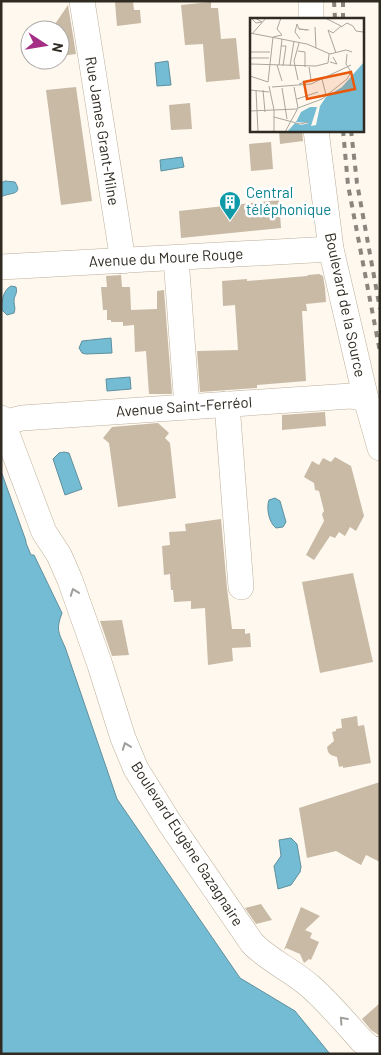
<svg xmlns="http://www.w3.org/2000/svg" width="381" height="1055" font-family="Barlow,sans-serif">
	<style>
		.water { fill: #74bcd3; stroke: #5f909e }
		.building { fill: #c8baa5 }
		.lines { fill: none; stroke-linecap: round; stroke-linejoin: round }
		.minor-casing { stroke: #bcaf99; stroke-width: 26 }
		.minor { stroke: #fff; stroke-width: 25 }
		.rail { stroke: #8b867d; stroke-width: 4; stroke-dasharray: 6 6; stroke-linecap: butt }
		.oneway { stroke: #a19f9c }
		.labels { text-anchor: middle; stroke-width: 5; stroke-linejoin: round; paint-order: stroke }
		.street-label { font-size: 15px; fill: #2f2a22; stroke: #fff }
		.culture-label { font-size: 15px; fill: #0d838f; stroke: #fff; text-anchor: start }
		.inset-road { fill: none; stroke: #aba69d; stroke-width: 1 }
		.view { fill: #e8590c; fill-opacity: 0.15; stroke: #e8590c; stroke-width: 2.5 }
		.inset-edge { fill: none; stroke: #2f2a22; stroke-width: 2.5 }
	</style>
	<rect width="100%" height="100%" fill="#fef8ef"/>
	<g class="water">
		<path d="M 168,61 L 171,85 L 157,86 L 155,63 Z"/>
		<path d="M 182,157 L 184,167 L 161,171 L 160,160 Z"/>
		<path d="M 5,181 L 15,182 C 24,196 9,192 1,197 L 1,183 Z"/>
		<path d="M 11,286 L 16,287 C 18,294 14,295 14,301 C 14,306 16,308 14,313 L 7,315 L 1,309 C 2,301 3,290 11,286 Z"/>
		<path d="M 111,338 L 112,353 L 86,354 L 82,353 L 79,348 L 82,341 Z"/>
		<path d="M 130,377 L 131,389 L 107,391 L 106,379 Z"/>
		<path d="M 64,452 L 69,453 L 82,489 L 65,495 L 53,459 L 59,453 Z"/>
		<path d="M 1,471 L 26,541 L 26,543 L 31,555 L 34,555 L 62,613 C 56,629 58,632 65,647 L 117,799 L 240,978 L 295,1011 L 330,1054 L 1,1054 Z"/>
		<path d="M 275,498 L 280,501 L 286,522 L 283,527 L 276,528 C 269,523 266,508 269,500 Z"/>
		<path d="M 291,838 L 297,844 L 301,867 L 300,872 L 291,885 L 278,889 L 274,866 L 281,856 L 279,840 Z"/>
	</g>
	<g class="building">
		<path d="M 125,1 L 133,1 L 134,10 L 140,10 L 141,23 L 117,26 L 115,2 Z"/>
		<path d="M 211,2 L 211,8 L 218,8 L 221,39 L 236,38 L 240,79 L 206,82 L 203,44 L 185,45 L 181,5 Z"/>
		<path d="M 68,5 L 76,54 L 60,56 L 60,30 L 51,30 Z"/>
		<path d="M 76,87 L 92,201 L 61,205 L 46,90 Z"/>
		<path d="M 190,103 L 192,129 L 171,130 L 169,105 Z"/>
		<path d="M 279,130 L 302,130 L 303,141 L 280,144 Z"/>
		<path d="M 271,142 L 273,169 L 251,171 L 249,144 Z"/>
		<path d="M 279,200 L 281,228 L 181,238 L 179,211 Z"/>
		<path d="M 319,274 L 323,276 L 325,288 L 326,302 L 306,304 L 307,311 L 302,311 L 306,381 L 257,385 L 257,388 L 200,392 L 197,351 L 238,350 L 235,305 L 223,306 L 222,281 L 247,279 L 247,281 L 307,276 L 308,275 Z"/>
		<path d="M 121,275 L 122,287 L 130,287 L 131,310 L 157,309 L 157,291 L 164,290 L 172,394 L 149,394 L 146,351 L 135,352 L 134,325 L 123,326 L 123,322 L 111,322 L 111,320 L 107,320 L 107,310 L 103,310 L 101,287 L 107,287 L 106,276 Z"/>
		<path d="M 325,412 L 326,426 L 282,430 L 282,415 Z"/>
		<path d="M 158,423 L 169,433 L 165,438 L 170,443 L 176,498 L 118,507 L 109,443 L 103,438 L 112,427 Z"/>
		<path d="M 335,457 L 351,466 L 364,516 L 356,531 L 350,527 L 345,536 L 339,532 L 335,538 L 330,536 L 314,560 L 306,555 L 324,521 L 322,514 L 324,511 L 319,491 L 315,490 L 314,483 L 304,477 L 312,461 L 319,465 L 323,458 L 331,462 Z"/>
		<path d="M 221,519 L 227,588 L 232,629 L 245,629 L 245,634 L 250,633 L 251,647 L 232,648 L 233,661 L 208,665 L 205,608 L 191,609 L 191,601 L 174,602 L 173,590 L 171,590 L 170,574 L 164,575 L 162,546 L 170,545 L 169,532 L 186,531 L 185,524 Z"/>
		<path d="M 353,573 L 373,662 L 320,673 L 302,582 Z"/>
		<path d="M 122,620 L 129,655 L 112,656 L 100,621 Z"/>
		<path d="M 357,716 L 358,726 L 364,725 L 371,763 L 343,768 L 343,766 L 339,767 L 337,757 L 331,755 L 328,752 L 327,747 L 334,741 L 332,732 L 336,731 L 336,729 L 342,728 L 341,719 Z"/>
		<path d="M 380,782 L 380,862 L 366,855 L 361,865 L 336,851 L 307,858 L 299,808 Z"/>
		<path d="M 261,904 L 272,920 L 256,924 L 245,908 Z"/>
		<path d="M 301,907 L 320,916 L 305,930 L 312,933 L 310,938 L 319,942 L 311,960 L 309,959 L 304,963 L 300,954 L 286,948 L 284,950 Z"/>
		<path d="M 380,1003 L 380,1036 L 371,1030 L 362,1019 Z"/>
	</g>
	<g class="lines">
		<g class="minor-casing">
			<g id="minor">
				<path d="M 82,1 L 123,261"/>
				<path d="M 311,19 L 311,1"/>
				<path d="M 316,130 L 331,249 L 366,399 L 380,448"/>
				<path d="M 176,258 L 187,407"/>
				<path d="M 1,267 L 331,249"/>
				<path d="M 227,404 L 241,587"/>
				<path d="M 1,418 L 44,532 L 59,555 L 70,580 L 100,665 L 123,738 L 136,769 L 169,822 L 252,943 C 269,961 292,970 311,987 C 329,1003 345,1022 361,1040 L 369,1047 L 380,1051"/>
				<path d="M 3,423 L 22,418 L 351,396 L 366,399"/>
			</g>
		</g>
		<use href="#minor" class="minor"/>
		<g class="rail">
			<path d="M 334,1 L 335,19"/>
			<path d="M 343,1 L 343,19"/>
			<path d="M 343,130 L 348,185 L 380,352"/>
			<path d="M 351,130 L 357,183 L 380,309"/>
		</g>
	</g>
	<defs><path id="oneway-chevron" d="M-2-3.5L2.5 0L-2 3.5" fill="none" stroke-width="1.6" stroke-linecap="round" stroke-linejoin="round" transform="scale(1.25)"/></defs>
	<g class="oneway">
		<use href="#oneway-chevron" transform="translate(74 592) rotate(-110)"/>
		<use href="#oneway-chevron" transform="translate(126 746) rotate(-110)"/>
		<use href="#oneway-chevron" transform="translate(343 1020) rotate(-132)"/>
	</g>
	<defs>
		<g id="building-pin" transform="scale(1.125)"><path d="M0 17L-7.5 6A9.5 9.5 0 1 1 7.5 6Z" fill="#0f9aa8" stroke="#fff"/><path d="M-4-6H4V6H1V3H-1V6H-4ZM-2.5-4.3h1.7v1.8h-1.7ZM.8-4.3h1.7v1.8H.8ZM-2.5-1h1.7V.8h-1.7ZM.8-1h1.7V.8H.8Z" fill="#fff"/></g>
	</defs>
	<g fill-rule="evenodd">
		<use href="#building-pin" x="230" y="202"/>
	</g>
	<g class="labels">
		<g class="street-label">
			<text transform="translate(102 131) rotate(81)" y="5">Rue James Grant-Milne</text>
			<text transform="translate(166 258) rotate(-3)" y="5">Avenue du Moure Rouge</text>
			<text transform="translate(345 305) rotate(78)" y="5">Boulevard de la Source</text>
			<text transform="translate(184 407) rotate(-4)" y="5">Avenue Saint-Ferréol</text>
			<text transform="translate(187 844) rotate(57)" y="5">Boulevard Eugène Gazagnaire</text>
		</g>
		<g class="culture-label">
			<text x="246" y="198">Central<tspan x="246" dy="17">téléphonique</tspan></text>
		</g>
	</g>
	<g transform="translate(250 18)">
		<rect width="114" height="114" fill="#fef8ef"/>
		<path d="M 114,44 L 114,114 L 37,114 L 45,105 L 51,107 L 59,105 L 46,104 L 51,94 L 60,89 L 67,89 L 61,108 L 66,107 L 70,88 L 76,79 L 92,69 Z" fill="#74bcd3"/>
		<path class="inset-road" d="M 1,0 L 6,5 L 12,4 L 5,0M 75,0 L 91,8 L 83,15 L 78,12 L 86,35M 65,9 L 66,30M 91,9 L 97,5 L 103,8 L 106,13 L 113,14M 49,11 L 47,6 L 45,14 L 50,21M 57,12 L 49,11 L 59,12M 0,15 L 57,26 L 80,36 L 96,32 L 102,34M 2,16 L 16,0M 31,28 L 36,28 L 33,48M 48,33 L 55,34 L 55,49M 0,34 L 20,34M 0,40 L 19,40M 80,44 L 87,46 L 83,39M 0,46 L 66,48 L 78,45 L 79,36M 27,47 L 32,63M 29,47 L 32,21M 40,48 L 44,23M 0,58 L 18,64M 72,61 L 76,77M 48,62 L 44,43 L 49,25M 18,64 L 23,19 L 32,17 L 27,11 L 31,0M 49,66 L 61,62 L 59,49M 19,68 L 24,92 L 24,114M 22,69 L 61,66 L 101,47M 44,69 L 48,90M 32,70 L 37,101M 0,72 L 19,74M 6,72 L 8,114M 13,72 L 15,94M 47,81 L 68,74M 0,93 L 47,91M 24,99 L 50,106 L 58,104M 35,114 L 48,90 L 72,81 L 97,61 L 101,54 L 96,46 L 97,36"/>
		<path class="view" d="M 101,54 L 105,71 L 57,81 L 54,64 Z"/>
		<rect width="114" height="114" class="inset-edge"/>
	</g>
	<rect width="381" height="1055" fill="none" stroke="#2f2a22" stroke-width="5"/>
	<g transform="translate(45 45) rotate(102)"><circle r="24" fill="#ffffff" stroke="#acaaa7"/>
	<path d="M0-4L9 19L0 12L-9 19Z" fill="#a52e85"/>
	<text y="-8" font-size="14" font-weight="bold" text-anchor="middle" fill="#2f2a22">N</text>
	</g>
</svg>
